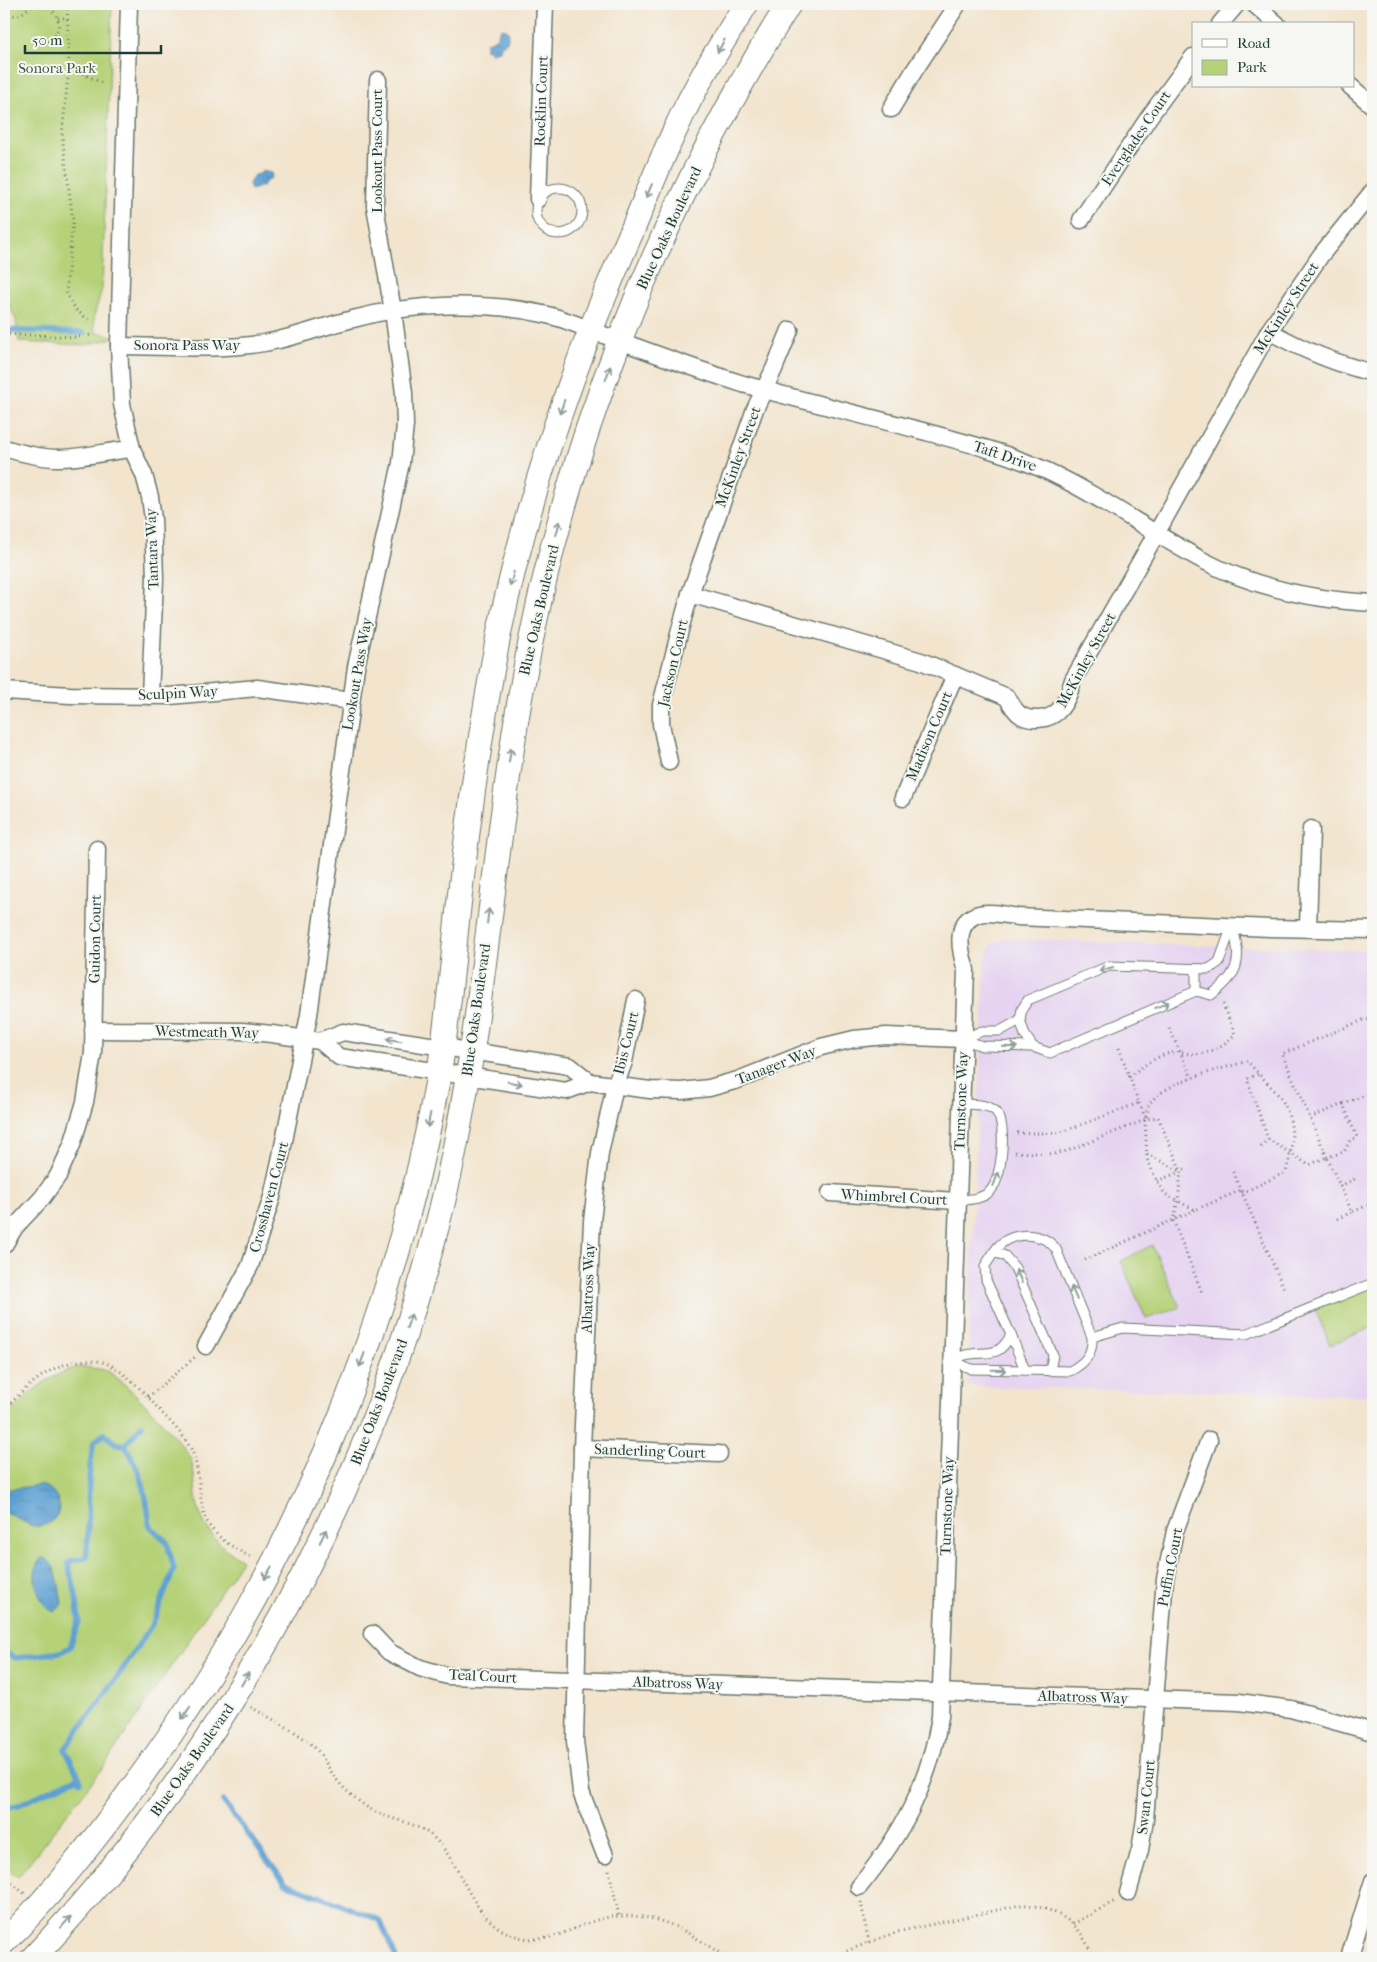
<svg xmlns="http://www.w3.org/2000/svg" width="1377" height="1962" font-family="'IM FELL French Canon',serif">
	<style>
		.built { fill: #e5d3f1 }
		.park { fill: #b6d278; stroke: #6a8856 }
		.water { fill: url(#water-ripples); stroke: #3e6e83 }
		.lines { fill: none; stroke-linecap: round; stroke-linejoin: round }
		.stream { stroke: #5da0d2; stroke-width: 5.5 }
		.service-casing { stroke: #69776a; stroke-width: 11 }
		.minor-casing { stroke: #69776a; stroke-width: 19 }
		.secondary-casing { stroke: #69776a; stroke-width: 26 }
		.path { stroke: #69776a; stroke-width: 3; stroke-dasharray: 1 4; stroke-linecap: butt }
		.service { stroke: #fff; stroke-width: 9 }
		.minor { stroke: #fff; stroke-width: 16 }
		.secondary { stroke: #fff; stroke-width: 24 }
		.oneway { stroke: #8f9e9a }
		.labels { text-anchor: middle; stroke-width: 4; stroke-linejoin: round; paint-order: stroke }
		.park-label { font-size: 15px; fill: #3d5b42; stroke: #f6f6f2 }
		.street-label { font-size: 15px; fill: #1f3d34; stroke: #f6f6f2 }
	</style>
	<defs>
		<pattern id="water-ripples" width="26" height="14" patternUnits="userSpaceOnUse" patternTransform="scale(1.25)"><rect width="26" height="14" fill="#5da0d2"/><path d="M2 4q2-2 4 0t4 0M15 11q2-2 4 0t4 0" fill="none" stroke="#4c84ab"/></pattern>
	</defs>
	<rect width="100%" height="100%" fill="#f6f6f2"/>
	<filter id="ink" filterUnits="userSpaceOnUse"><feTurbulence type="fractalNoise" baseFrequency=".02" numOctaves="2"/><feDisplacementMap in="SourceGraphic" scale="10" xChannelSelector="R" yChannelSelector="G"/><feConvolveMatrix kernelMatrix="1 2 1 2 8 2 1 2 1" color-interpolation-filters="sRGB"/></filter>
	<filter id="wash" filterUnits="userSpaceOnUse"><feTurbulence type="fractalNoise" baseFrequency=".0096" numOctaves="4" result="noise"/><feDisplacementMap in="SourceGraphic" scale="20" xChannelSelector="R" yChannelSelector="G"/><feGaussianBlur stdDeviation="1.12" result="paint"/><feColorMatrix in="noise" values="0 0 0 0 0 0 0 0 0 0 0 0 0 0 0 0 0 1.4 0 .05"/><feComposite in="paint" operator="in"/></filter>
	<g filter="url(#wash)">
		<rect width="100%" height="100%" fill="#f2e4cd"/>
		<path class="built" d="M 1003,939 L 1373,951 L 1373,1396 L 968,1386 L 970,1291 L 985,961 L 991,945 Z"/>
		<g class="park">
			<path d="M 4,4 L 112,4 L 102,289 L 94,316 L 95,332 L 117,337 L 85,345 L 19,342 L 16,320 L 4,293 Z"/>
			<path d="M 1152,1245 L 1180,1307 L 1146,1319 L 1121,1261 Z"/>
			<path d="M 1373,1287 L 1373,1327 L 1330,1345 L 1315,1309 Z"/>
			<path d="M 79,1367 C 88,1368 101,1368 109,1372 C 126,1382 181,1440 190,1458 C 195,1470 194,1482 196,1495 C 199,1525 218,1546 242,1560 L 102,1769 L 18,1877 L 4,1866 L 4,1420 C 25,1396 47,1375 79,1367 Z"/>
		</g>
		<g class="water">
			<path d="M 504,28 L 509,32 L 507,42 L 501,45 L 500,51 L 491,53 L 488,49 L 486,50 L 486,43 L 496,38 L 500,29 Z"/>
			<path d="M 262,171 L 271,173 L 272,177 L 262,186 L 251,190 L 249,184 L 254,175 L 260,174 Z"/>
			<path d="M 39,1485 C 65,1489 66,1522 40,1526 C 28,1528 15,1515 4,1512 L 4,1490 Z"/>
			<path d="M 42,1558 L 46,1558 C 59,1569 59,1588 62,1604 L 55,1612 C 38,1608 27,1569 42,1558 Z"/>
		</g>
		<g class="lines">
			<g class="stream">
				<path d="M 4,330 L 83,333"/>
				<path d="M 125,1445 L 142,1425"/>
				<path d="M 4,1652 L 16,1658 L 61,1652 L 70,1647 L 79,1621 L 76,1595 L 68,1563 L 74,1560 L 86,1558 C 91,1519 85,1480 94,1442 L 104,1434 L 115,1443 L 125,1445 C 143,1475 146,1492 150,1526 L 167,1542 L 174,1569 L 153,1623 L 122,1670 L 65,1749 L 81,1781"/>
				<path d="M 223,1801 L 285,1883 L 380,1920 L 396,1958"/>
				<path d="M 4,1808 L 18,1805 L 79,1777"/>
			</g>
		</g>
	</g>
	<g filter="url(#ink)">
		<g class="lines">
			<g class="service-casing">
				<g id="service">
					<circle cx="559" cy="211" r="23"/>
					<path d="M 1196,991 L 1196,970"/>
					<path d="M 1020,1020 L 1025,1035 L 1033,1047"/>
					<path d="M 963,1039 L 982,1046 L 1033,1047 L 1050,1053 L 1196,991 L 1211,995 C 1239,975 1243,959 1232,926"/>
					<path d="M 963,1039 L 982,1031 L 1000,1031 L 1020,1020 L 1022,1009 L 1028,1000 L 1109,966 L 1209,969 L 1219,962 L 1232,926"/>
					<path d="M 957,1201 C 968,1199 982,1200 990,1191 C 1002,1180 1007,1126 997,1113 C 990,1103 972,1105 960,1104"/>
					<path d="M 1011,1335 L 1025,1370"/>
					<path d="M 1092,1337 L 1123,1328 L 1246,1334 L 1373,1283"/>
					<path d="M 952,1360 L 971,1369 L 1070,1371 C 1085,1363 1093,1354 1092,1337 L 1056,1249 C 1044,1233 1018,1231 1002,1243 C 999,1245 996,1249 994,1252"/>
					<path d="M 952,1360 C 958,1358 965,1354 971,1354 C 993,1352 999,1356 1011,1335 L 986,1280 L 985,1266 L 994,1252 L 1005,1256 L 1015,1268 L 1053,1355 L 1050,1371"/>
				</g>
			</g>
			<g class="minor-casing">
				<g id="minor">
					<path d="M 129,4 L 119,346 C 167,346 216,351 264,343 C 295,338 323,326 353,319 C 410,303 486,301 543,314 C 567,319 589,330 612,338 C 655,354 698,370 743,384 C 800,400 858,414 915,429 C 960,441 1005,452 1047,471 C 1101,496 1150,532 1202,560 C 1255,588 1314,600 1373,603"/>
					<path d="M 1254,4 L 1277,24"/>
					<path d="M 1220,24 L 1237,4"/>
					<path d="M 1350,86 L 1373,106"/>
					<path d="M 891,109 L 914,71 L 958,4"/>
					<path d="M 538,199 L 545,4"/>
					<path d="M 1081,220 L 1149,117 L 1193,57"/>
					<path d="M 1269,331 C 1301,349 1337,364 1373,373"/>
					<path d="M 119,346 L 122,404 L 132,449 L 144,475 L 150,497 L 153,519 L 155,578 L 150,696"/>
					<path d="M 4,448 C 21,453 39,458 58,458 C 83,458 107,451 132,449"/>
					<path d="M 690,594 L 921,661 L 1007,697 C 1011,704 1015,712 1022,716 C 1032,721 1048,720 1057,712 C 1066,704 1070,691 1073,680 L 1156,534 L 1269,331 L 1321,255 L 1373,191"/>
					<path d="M 4,691 L 70,695 L 170,696 L 257,688 L 351,701"/>
					<path d="M 669,762 L 661,724 L 661,705 L 681,626 L 690,594 L 755,409 L 774,369 L 790,330"/>
					<path d="M 903,798 L 955,675"/>
					<path d="M 1308,928 L 1311,829"/>
					<path d="M 93,1030 L 242,1031 L 272,1034 L 320,1041 L 339,1057 L 467,1076 L 566,1091 L 590,1082"/>
					<path d="M 320,1041 L 343,1032 L 570,1066 L 590,1082 L 650,1090 L 681,1091 L 709,1088 L 738,1080 L 821,1047 L 854,1039 L 886,1036 L 963,1039"/>
					<path d="M 830,1193 L 957,1201"/>
					<path d="M 4,1245 L 15,1227 L 42,1198 L 58,1176 L 72,1145 L 85,1102 L 93,1053 L 97,849"/>
					<path d="M 206,1346 L 250,1266 L 272,1197 L 280,1161 L 309,1015 L 356,667 L 401,463 L 405,425 L 404,393 L 393,311 L 375,206 L 378,80"/>
					<path d="M 582,1448 L 719,1454"/>
					<path d="M 372,1634 L 389,1652 L 420,1668 L 448,1676 L 1239,1702 L 1291,1709 L 1373,1732"/>
					<path d="M 605,1855 L 581,1792 L 575,1741 L 582,1448 L 592,1221 L 600,1153 L 615,1086 L 624,1062 L 636,1000"/>
					<path d="M 859,1887 C 902,1834 929,1785 940,1717 L 966,970 C 960,951 953,921 979,914 C 991,911 1006,915 1018,917 L 1270,928 L 1373,930"/>
					<path d="M 1128,1893 L 1140,1850 L 1145,1819 L 1165,1579 L 1175,1531 L 1209,1440"/>
					<path d="M 1349,1958 L 1373,1881"/>
				</g>
			</g>
			<g class="secondary-casing">
				<g id="secondary">
					<path d="M 4,1942 C 54,1893 98,1836 139,1779 C 292,1571 394,1328 439,1073 C 449,1014 453,954 460,894 C 470,807 482,719 499,633 C 528,494 575,360 632,231 C 647,195 661,159 678,124 C 697,82 722,43 746,4"/>
					<path d="M 33,1958 C 226,1753 366,1499 437,1226 C 482,1053 490,873 520,698 C 562,453 657,213 789,4"/>
				</g>
			</g>
			<g class="path">
				<path d="M 67,4 L 69,67 L 62,135 L 73,221 L 66,292 L 76,310 L 89,320"/>
				<path d="M 4,12 C 22,21 21,10 35,5 C 48,1 61,16 58,28 C 57,35 52,39 46,42"/>
				<path d="M 58,18 L 67,18"/>
				<path d="M 69,67 L 104,84"/>
				<path d="M 4,334 L 75,337 L 91,335"/>
				<path d="M 1169,1028 L 1192,1078"/>
				<path d="M 1129,1077 C 1142,1067 1154,1057 1170,1053 C 1176,1052 1183,1053 1190,1054 C 1208,1055 1223,1047 1235,1034 L 1223,1004"/>
				<path d="M 1139,1103 L 1146,1119 L 1158,1117 L 1181,1171"/>
				<path d="M 1343,1104 L 1373,1092"/>
				<path d="M 1310,1118 L 1343,1104 L 1357,1137 L 1350,1140 L 1344,1152 L 1327,1157 L 1282,1054 L 1363,1020 L 1373,1019"/>
				<path d="M 1145,1120 L 1147,1159 L 1155,1177 L 1165,1194 L 1195,1210 L 1241,1190"/>
				<path d="M 1017,1133 L 1059,1133 L 1139,1103 L 1119,1048"/>
				<path d="M 1268,1139 L 1309,1165 L 1327,1157 L 1352,1212 L 1373,1203"/>
				<path d="M 1015,1152 L 1055,1154 L 1067,1151 L 1145,1120 C 1147,1115 1147,1109 1149,1105 C 1163,1081 1221,1070 1247,1061 L 1259,1074 L 1247,1079 L 1268,1139 L 1259,1149"/>
				<path d="M 1147,1154 L 1180,1171"/>
				<path d="M 1185,1169 L 1181,1171 L 1178,1201 L 1173,1220 L 1203,1295"/>
				<path d="M 1233,1172 L 1285,1291"/>
				<path d="M 1157,1181 L 1180,1172"/>
				<path d="M 1340,1186 L 1355,1179"/>
				<path d="M 1242,1193 L 1286,1172 C 1293,1148 1296,1124 1282,1100 C 1276,1091 1266,1082 1259,1074"/>
				<path d="M 1337,1219 L 1352,1212"/>
				<path d="M 1085,1260 L 1195,1210"/>
				<path d="M 148,1397 L 195,1357"/>
				<path d="M 4,1410 C 26,1387 55,1358 91,1361 C 95,1361 101,1361 106,1363 C 124,1371 142,1390 155,1405 C 167,1419 182,1432 191,1449 C 202,1472 197,1503 208,1523 C 216,1538 238,1551 253,1558"/>
				<path d="M 251,1707 C 272,1720 297,1730 315,1748 C 323,1756 327,1766 334,1776 C 342,1788 354,1798 367,1807 C 388,1821 415,1820 434,1838 C 464,1866 468,1914 508,1933 C 552,1953 579,1917 620,1916 C 665,1914 692,1935 727,1958"/>
				<path d="M 609,1870 L 619,1916"/>
				<path d="M 4,1877 L 25,1894"/>
				<path d="M 861,1902 L 869,1943"/>
				<path d="M 1073,1924 L 1115,1901"/>
				<path d="M 828,1958 L 897,1932 L 1020,1905 C 1040,1904 1067,1915 1079,1931 C 1085,1939 1089,1949 1094,1958"/>
			</g>
			<use href="#service" class="service"/>
			<use href="#minor" class="minor"/>
			<use href="#secondary" class="secondary"/>
		</g>
		<defs><path id="oneway-shaft" d="M-6 0H5M1.5-3L5.5 0L1.5 3" fill="none" stroke-width="1.6" stroke-linecap="round" stroke-linejoin="round" transform="scale(1.25)"/></defs>
		<g class="oneway">
			<use href="#oneway-shaft" transform="translate(721 46) rotate(119)"/>
			<use href="#oneway-shaft" transform="translate(649 191) rotate(113)"/>
			<use href="#oneway-shaft" transform="translate(608 373) rotate(-71)"/>
			<use href="#oneway-shaft" transform="translate(562 407) rotate(109)"/>
			<use href="#oneway-shaft" transform="translate(558 528) rotate(-76)"/>
			<use href="#oneway-shaft" transform="translate(512 579) rotate(103)"/>
			<use href="#oneway-shaft" transform="translate(510 755) rotate(-81)"/>
			<use href="#oneway-shaft" transform="translate(488 916) rotate(-83)"/>
			<use href="#oneway-shaft" transform="translate(1106 969) rotate(165)"/>
			<use href="#oneway-shaft" transform="translate(1162 1005) rotate(-23)"/>
			<use href="#oneway-shaft" transform="translate(394 1040) rotate(-171)"/>
			<use href="#oneway-shaft" transform="translate(1010 1047) rotate(2)"/>
			<use href="#oneway-shaft" transform="translate(515 1083) rotate(9)"/>
			<use href="#oneway-shaft" transform="translate(429 1120) rotate(101)"/>
			<use href="#oneway-shaft" transform="translate(996 1179) rotate(-69)"/>
			<use href="#oneway-shaft" transform="translate(1019 1276) rotate(-113)"/>
			<use href="#oneway-shaft" transform="translate(1074 1293) rotate(-113)"/>
			<use href="#oneway-shaft" transform="translate(409 1321) rotate(-71)"/>
			<use href="#oneway-shaft" transform="translate(362 1360) rotate(110)"/>
			<use href="#oneway-shaft" transform="translate(999 1370) rotate(1)"/>
			<use href="#oneway-shaft" transform="translate(323 1536) rotate(-64)"/>
			<use href="#oneway-shaft" transform="translate(268 1573) rotate(119)"/>
			<use href="#oneway-shaft" transform="translate(245 1679) rotate(-60)"/>
			<use href="#oneway-shaft" transform="translate(186 1713) rotate(123)"/>
			<use href="#oneway-shaft" transform="translate(66 1922) rotate(-49)"/>
		</g>
	</g>
	<g class="labels">
		<g class="park-label">
			<text x="57" y="73">Sonora Park</text>
		</g>
		<g class="street-label">
			<text transform="translate(541 101) rotate(-88)" y="5">Rocklin Court</text>
			<text transform="translate(1136 138) rotate(-56)" y="5">Everglades Court</text>
			<text transform="translate(377 151) rotate(-90)" y="5">Lookout Pass Court</text>
			<text transform="translate(669 228) rotate(-65)" y="5">Blue Oaks Boulevard</text>
			<text transform="translate(1286 308) rotate(-57)" y="5">McKinley Street</text>
			<text x="187" y="350">Sonora Pass Way</text>
			<text transform="translate(1005 456) rotate(19)" y="5">Taft Drive</text>
			<text transform="translate(738 457) rotate(-70)" y="5">McKinley Street</text>
			<text transform="translate(152 549) rotate(-92)" y="5">Tantara Way</text>
			<text transform="translate(539 610) rotate(-77)" y="5">Blue Oaks Boulevard</text>
			<text transform="translate(1086 660) rotate(-61)" y="5">McKinley Street</text>
			<text transform="translate(673 663) rotate(-77)" y="5">Jackson Court</text>
			<text transform="translate(357 674) rotate(-80)" y="5">Lookout Pass Way</text>
			<text transform="translate(178 693) rotate(-3)" y="5">Sculpin Way</text>
			<text transform="translate(929 736) rotate(-67)" y="5">Madison Court</text>
			<text transform="translate(95 939) rotate(-89)" y="5">Guidon Court</text>
			<text transform="translate(476 1010) rotate(-82)" y="5">Blue Oaks Boulevard</text>
			<text transform="translate(207 1032) rotate(1)" y="5">Westmeath Way</text>
			<text transform="translate(626 1043) rotate(-76)" y="5">Ibis Court</text>
			<text transform="translate(776 1065) rotate(-21)" y="5">Tanager Way</text>
			<text transform="translate(961 1101) rotate(-88)" y="5">Turnstone Way</text>
			<text transform="translate(269 1197) rotate(-75)" y="5">Crosshaven Court</text>
			<text transform="translate(894 1197) rotate(3)" y="5">Whimbrel Court</text>
			<text transform="translate(588 1288) rotate(-88)" y="5">Albatross Way</text>
			<text transform="translate(379 1402) rotate(-69)" y="5">Blue Oaks Boulevard</text>
			<text transform="translate(650 1451) rotate(2)" y="5">Sanderling Court</text>
			<text transform="translate(947 1506) rotate(-88)" y="5">Turnstone Way</text>
			<text transform="translate(1170 1567) rotate(-79)" y="5">Puffin Court</text>
			<text transform="translate(483 1676) rotate(3)" y="5">Teal Court</text>
			<text transform="translate(678 1683) rotate(2)" y="5">Albatross Way</text>
			<text transform="translate(1083 1697) rotate(2)" y="5">Albatross Way</text>
			<text transform="translate(192 1760) rotate(-55)" y="5">Blue Oaks Boulevard</text>
			<text transform="translate(1146 1797) rotate(-84)" y="5">Swan Court</text>
		</g>
	</g>
	<rect width="1377" height="1962" fill="none" stroke="#f6f6f2" stroke-width="20"/>
	<rect x="1192" y="22" width="162" height="65" fill="#f6f6f2" stroke="#a0aca6"/>
	<rect x="1202" y="39" width="25" height="8" fill="#ffffff" stroke="#a0aca6"/>
	<text x="1237" y="48" font-size="15" fill="#1f3d34">Road</text>
	<rect x="1202" y="60" width="25" height="15" fill="#b6d278" stroke="#a0aca6"/>
	<text x="1237" y="72" font-size="15" fill="#1f3d34">Park</text>
	<path d="M25 45v8h136v-8" fill="none" stroke="#1f3d34" stroke-width="2.5"/>
	<text x="32" y="45" font-size="15" fill="#1f3d34" stroke="#f6f6f2" stroke-width="4" paint-order="stroke">50 m</text>
</svg>
